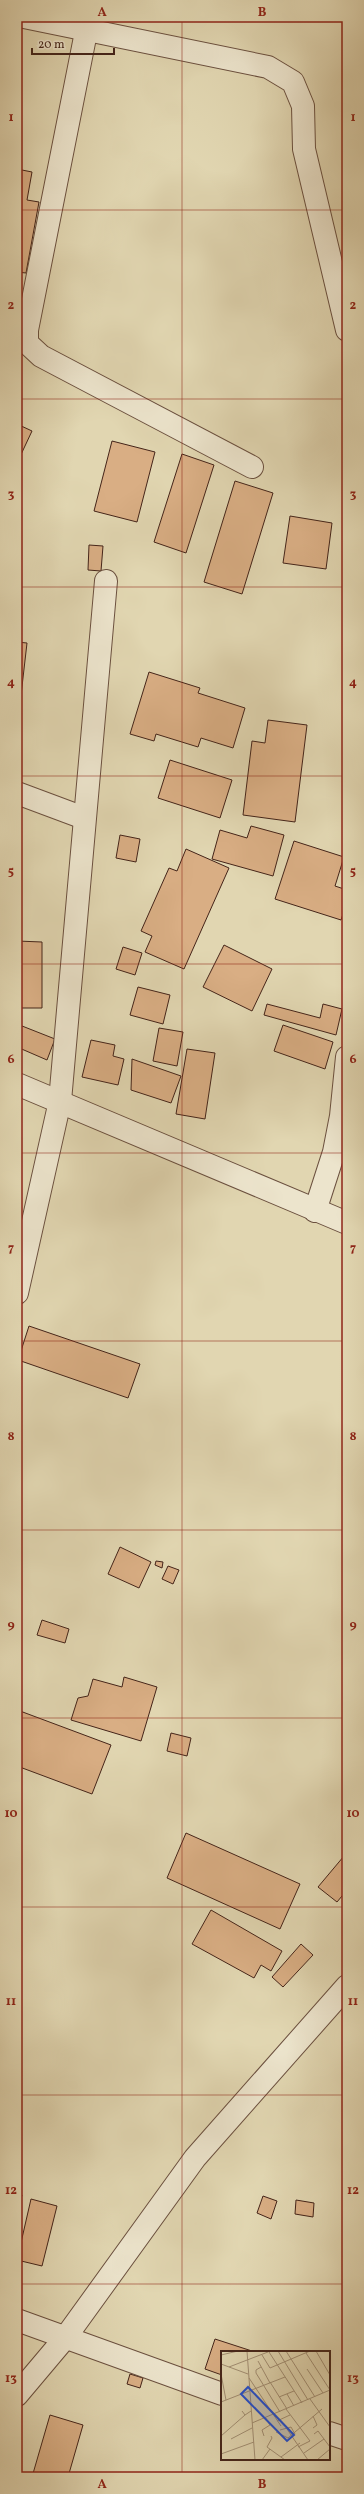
<svg xmlns="http://www.w3.org/2000/svg" width="364" height="2494" font-family="Vollkorn,serif">
	<style>
		.building { fill: #d9ae84; stroke: #442419 }
		.lines { fill: none; stroke-linecap: round; stroke-linejoin: round }
		.minor-casing { stroke: #6b503f; stroke-width: 24 }
		.minor { stroke: #ece4cc; stroke-width: 22 }
		.grid { fill: none; stroke: #8f2418; stroke-width: 1; stroke-opacity: 0.55 }
		.inset-road { fill: none; stroke: #a28f74; stroke-width: 1 }
		.view { fill: #1d4ed8; fill-opacity: 0.15; stroke: #1d4ed8; stroke-width: 2 }
		.inset-edge { fill: none; stroke: #442419; stroke-width: 2 }
		.neatline { fill: none; stroke: #8f2418; stroke-width: 1.5 }
		.grid-label { font-size: 13px; text-anchor: middle; font-weight: bold; fill: #8f2418 }
	</style>
	<rect width="100%" height="100%" fill="#e1d6b1"/>
	<filter id="stains"><feTurbulence type="fractalNoise" baseFrequency=".005" numOctaves="4"/><feColorMatrix values="0 0 0 0 .2 0 0 0 0 .09 0 0 0 0 .02 0 0 0 .5 -.17"/></filter>
	<radialGradient id="worn" r=".72"><stop offset=".6" stop-color="#630" stop-opacity="0"/><stop offset="1" stop-color="#630" stop-opacity=".3"/></radialGradient>
	<g class="building">
		<path d="M 17,169 L 32,172 L 27,200 L 39,202 L 26,273 L 17,272 Z"/>
		<path d="M 17,424 L 32,431 L 17,463 Z"/>
		<path d="M 112,441 L 155,452 L 137,522 L 94,511 Z"/>
		<path d="M 182,454 L 214,465 L 186,553 L 154,542 Z"/>
		<path d="M 235,481 L 273,493 L 242,594 L 204,582 Z"/>
		<path d="M 290,516 L 332,523 L 326,569 L 283,563 Z"/>
		<path d="M 89,545 L 103,546 L 101,571 L 88,570 Z"/>
		<path d="M 17,642 L 27,643 L 20,704 L 17,703 Z"/>
		<path d="M 149,672 L 200,688 L 198,693 L 245,708 L 233,748 L 201,738 L 198,747 L 156,734 L 154,741 L 130,734 Z"/>
		<path d="M 268,720 L 307,725 L 295,822 L 243,815 L 252,741 L 265,743 Z"/>
		<path d="M 170,760 L 232,780 L 220,818 L 158,798 Z"/>
		<path d="M 251,826 L 284,835 L 273,876 L 212,859 L 220,830 L 247,838 Z"/>
		<path d="M 120,835 L 140,839 L 136,862 L 116,858 Z"/>
		<path d="M 294,841 L 344,857 L 335,886 L 347,890 L 347,902 L 341,920 L 275,899 Z"/>
		<path d="M 186,849 L 229,868 L 184,969 L 145,952 L 152,936 L 141,931 L 169,868 L 177,871 Z"/>
		<path d="M 17,941 L 42,942 L 42,1008 L 17,1008 Z"/>
		<path d="M 224,945 L 272,969 L 252,1011 L 203,987 Z"/>
		<path d="M 123,947 L 142,953 L 135,975 L 116,969 Z"/>
		<path d="M 138,987 L 170,995 L 163,1024 L 130,1015 Z"/>
		<path d="M 267,1004 L 320,1018 L 323,1004 L 342,1009 L 336,1035 L 264,1015 Z"/>
		<path d="M 17,1024 L 55,1039 L 47,1060 L 17,1047 Z"/>
		<path d="M 283,1025 L 333,1042 L 325,1069 L 274,1051 Z"/>
		<path d="M 159,1028 L 183,1032 L 177,1066 L 153,1061 Z"/>
		<path d="M 91,1040 L 115,1045 L 113,1056 L 124,1059 L 118,1085 L 82,1077 Z"/>
		<path d="M 187,1049 L 215,1053 L 205,1119 L 176,1114 Z"/>
		<path d="M 132,1059 L 181,1076 L 171,1103 L 131,1090 Z"/>
		<path d="M 29,1326 L 140,1364 L 128,1398 L 18,1360 Z"/>
		<path d="M 120,1547 L 151,1562 L 139,1588 L 108,1574 Z"/>
		<path d="M 156,1561 L 163,1562 L 162,1568 L 155,1565 Z"/>
		<path d="M 168,1566 L 179,1570 L 173,1584 L 162,1579 Z"/>
		<path d="M 42,1620 L 69,1629 L 65,1643 L 37,1635 Z"/>
		<path d="M 124,1677 L 157,1687 L 141,1741 L 71,1720 L 78,1698 L 88,1696 L 93,1679 L 122,1687 Z"/>
		<path d="M 20,1711 L 111,1745 L 92,1794 L 17,1766 L 17,1720 Z"/>
		<path d="M 171,1733 L 191,1738 L 187,1756 L 167,1751 Z"/>
		<path d="M 186,1833 L 300,1884 L 280,1929 L 167,1878 Z"/>
		<path d="M 344,1856 L 347,1859 L 347,1890 L 337,1902 L 318,1887 Z"/>
		<path d="M 211,1910 L 282,1951 L 271,1971 L 261,1965 L 254,1978 L 192,1944 Z"/>
		<path d="M 301,1944 L 313,1955 L 283,1987 L 272,1977 Z"/>
		<path d="M 17,2193 L 22,2195 L 17,2213 Z"/>
		<path d="M 263,2196 L 277,2201 L 271,2219 L 257,2213 Z"/>
		<path d="M 31,2199 L 57,2206 L 42,2266 L 17,2260 Z"/>
		<path d="M 296,2200 L 314,2203 L 313,2217 L 295,2214 Z"/>
		<path d="M 215,2339 L 255,2352 L 222,2352 L 222,2375 L 205,2369 Z"/>
		<path d="M 130,2374 L 143,2378 L 140,2388 L 127,2384 Z"/>
		<path d="M 50,2415 L 83,2425 L 68,2477 L 32,2477 Z"/>
	</g>
	<g class="lines">
		<g class="minor-casing">
			<g id="minor">
				<path d="M 24,17 L 268,67 L 293,82 L 303,106 L 304,149 L 347,330"/>
				<path d="M 89,17 L 27,330 L 27,343 L 41,356 L 252,467"/>
				<path d="M 17,793 L 84,818"/>
				<path d="M 17,1084 L 347,1223"/>
				<path d="M 315,1211 L 334,1152 L 341,1116 L 347,1057"/>
				<path d="M 17,1293 L 60,1101 L 106,581"/>
				<path d="M 17,2320 L 222,2394"/>
				<path d="M 17,2395 L 65,2338 L 195,2158 L 347,1986"/>
				<path d="M 329,2433 L 347,2439"/>
			</g>
		</g>
		<use href="#minor" class="minor"/>
	</g>
	<path class="grid" d="M 182,17 L 182,2477M 17,210 L 347,210M 17,399 L 347,399M 17,587 L 347,587M 17,776 L 347,776M 17,964 L 347,964M 17,1153 L 347,1153M 17,1341 L 347,1341M 17,1530 L 347,1530M 17,1718 L 347,1718M 17,1907 L 347,1907M 17,2095 L 347,2095M 17,2284 L 347,2284"/>
	<g transform="translate(221 2351)">
		<rect width="109" height="109" fill="#e1d6b1"/>
		<path class="inset-road" d="M 26,0 L 34,109M 51,0 L 48,1 L 81,52M 57,0 L 87,49M 65,0 L 94,46M 95,0 L 109,24M 85,2 L 109,39M 0,4 L 17,0M 41,4 L 49,17 L 89,0M 37,10 L 49,32M 0,13 L 27,23M 8,16 L 47,1M 40,16 L 35,19 L 35,22 L 59,61M 86,18 L 102,42M 0,23 L 5,49M 28,27 L 60,75M 49,31 L 66,58M 66,43 L 73,55M 58,46 L 73,40M 89,48 L 109,76M 0,51 L 64,26M 65,58 L 89,90 L 77,96M 21,60 L 24,64 L 30,60M 92,65 L 96,74 L 92,77M 56,70 L 69,64M 31,72 L 109,39M 66,78 L 87,109M 59,79 L 70,76 L 74,83M 55,81 L 67,87 L 101,58M 93,83 L 97,80 L 109,96M 0,85 L 24,64M 43,85 L 41,79 L 49,74 L 44,66M 50,85 L 51,87 L 46,96 L 64,109M 10,88 L 31,77M 83,102 L 103,88M 0,103 L 33,91M 60,106 L 79,92M 41,109 L 49,98M 96,109 L 109,98"/>
		<path class="view" d="M 27,36 L 73,84 L 66,90 L 20,43 Z"/>
		<rect width="109" height="109" class="inset-edge"/>
	</g>
	<rect width="364" height="2494" fill="none" stroke="#e1d6b1" stroke-width="44"/>
	<path d="M32 48v6h82v-6" fill="none" stroke="#442419" stroke-width="2"/>
	<text x="38" y="48" font-size="12" fill="#442419" stroke="#ece4cc" stroke-width="3" paint-order="stroke">20 m</text>
	<rect x="22" y="22" width="320" height="2450" class="neatline"/>
	<g class="grid-label">
		<text x="102" y="16">A</text>
		<text x="262" y="16">B</text>
		<text x="11" y="121">1</text>
		<text x="353" y="121">1</text>
		<text x="11" y="309">2</text>
		<text x="353" y="309">2</text>
		<text x="11" y="498">3</text>
		<text x="353" y="498">3</text>
		<text x="11" y="686">4</text>
		<text x="353" y="686">4</text>
		<text x="11" y="875">5</text>
		<text x="353" y="875">5</text>
		<text x="11" y="1063">6</text>
		<text x="353" y="1063">6</text>
		<text x="11" y="1252">7</text>
		<text x="353" y="1252">7</text>
		<text x="11" y="1440">8</text>
		<text x="353" y="1440">8</text>
		<text x="11" y="1628">9</text>
		<text x="353" y="1628">9</text>
		<text x="11" y="1817">10</text>
		<text x="353" y="1817">10</text>
		<text x="11" y="2005">11</text>
		<text x="353" y="2005">11</text>
		<text x="11" y="2194">12</text>
		<text x="353" y="2194">12</text>
		<text x="11" y="2382">13</text>
		<text x="353" y="2382">13</text>
		<text x="102" y="2488">A</text>
		<text x="262" y="2488">B</text>
	</g>
	<rect width="100%" height="100%" filter="url(#stains)"/>
	<rect width="100%" height="100%" fill="url(#worn)"/>
</svg>
